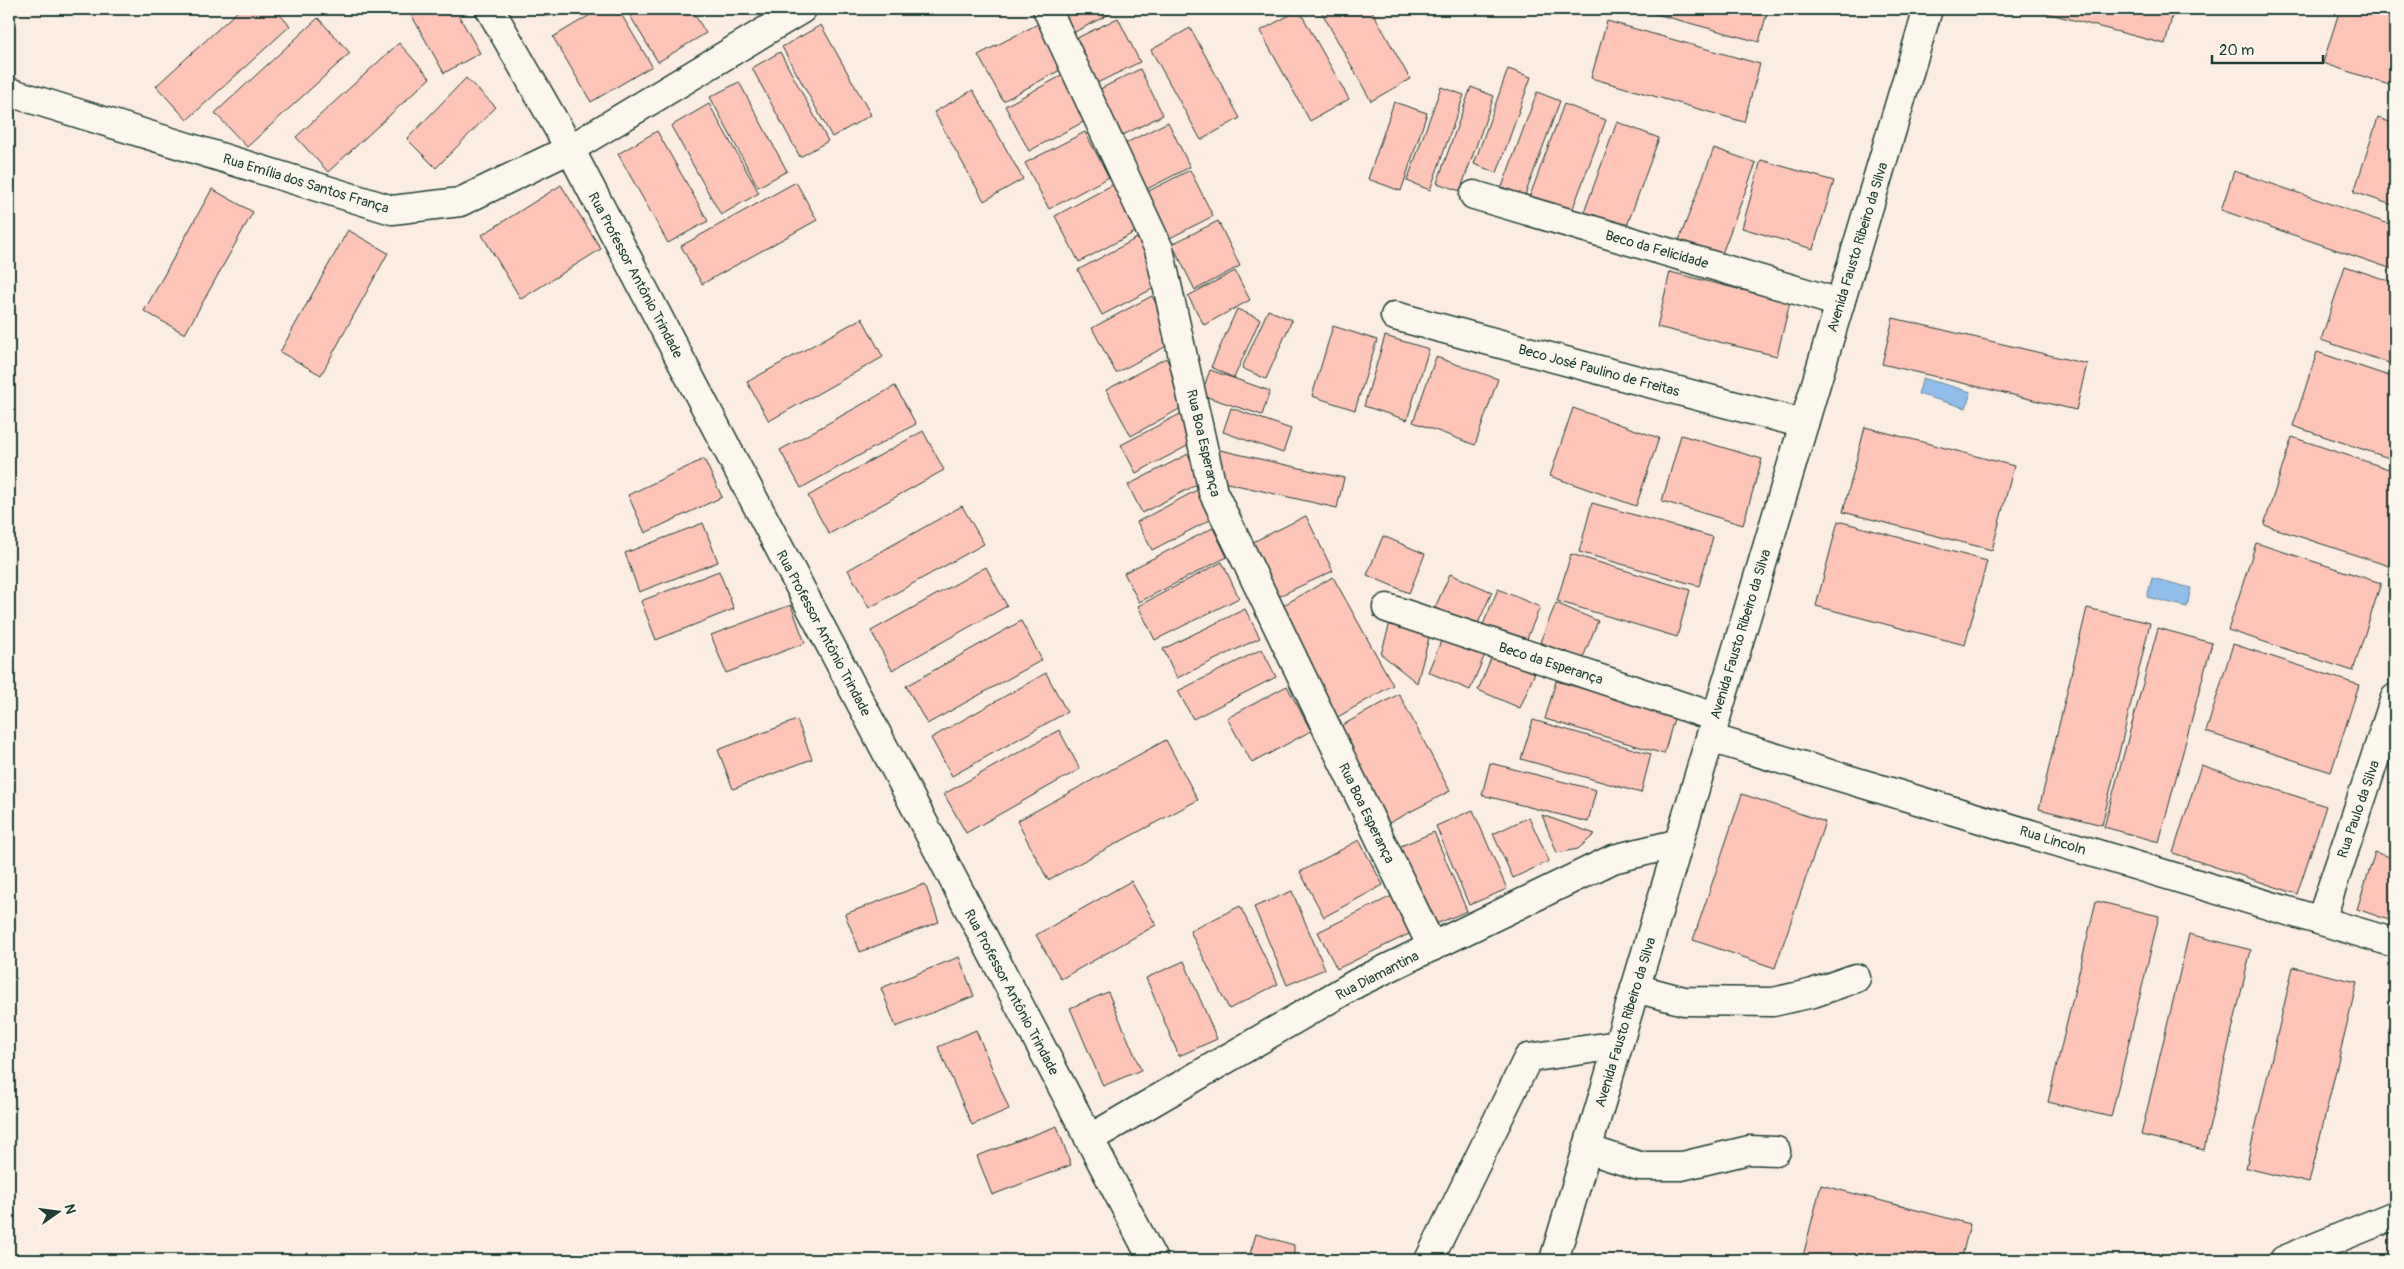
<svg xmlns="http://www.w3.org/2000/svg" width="2404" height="1269" font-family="Pangolin,sans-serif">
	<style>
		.water { fill: #91bdea; stroke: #638aa1 }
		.building { fill: #ffc4b8; stroke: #1f3d34 }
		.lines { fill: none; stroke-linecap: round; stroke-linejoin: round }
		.minor-casing { stroke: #1f3d34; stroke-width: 31 }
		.major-casing { stroke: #1f3d34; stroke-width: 31 }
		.minor { stroke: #fbf7ec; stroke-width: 28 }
		.major { stroke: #fbf7ec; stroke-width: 28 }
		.labels { text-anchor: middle; stroke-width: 4; stroke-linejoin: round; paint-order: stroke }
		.street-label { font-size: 14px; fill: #1f3d34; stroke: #fbf7ec }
	</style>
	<rect width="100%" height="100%" fill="#fcede2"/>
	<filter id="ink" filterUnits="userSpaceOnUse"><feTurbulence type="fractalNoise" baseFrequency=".02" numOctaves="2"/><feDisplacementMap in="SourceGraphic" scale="10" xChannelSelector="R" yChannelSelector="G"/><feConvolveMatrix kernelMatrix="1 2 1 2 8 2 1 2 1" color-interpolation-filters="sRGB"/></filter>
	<g filter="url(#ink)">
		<g class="water">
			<path d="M 1923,378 L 1971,392 L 1966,408 L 1918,394 Z"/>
			<path d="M 2152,578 L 2191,588 L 2187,607 L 2147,597 Z"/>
		</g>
		<g class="building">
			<path d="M 240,9 L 275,9 L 290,26 L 187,120 L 156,86 Z"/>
			<path d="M 408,9 L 455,9 L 480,53 L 444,73 Z"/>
			<path d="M 543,9 L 562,9 L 547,17 Z"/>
			<path d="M 600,9 L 618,9 L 652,66 L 591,102 L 553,37 Z"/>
			<path d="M 626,9 L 691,9 L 706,33 L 658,62 Z"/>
			<path d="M 957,9 L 970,9 L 960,14 Z"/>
			<path d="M 1060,9 L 1119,9 L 1073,33 Z"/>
			<path d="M 1325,9 L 1371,9 L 1410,79 L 1371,101 L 1321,11 Z"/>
			<path d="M 1638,9 L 1768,9 L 1759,42 Z"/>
			<path d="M 2031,9 L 2174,9 L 2165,44 Z"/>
			<path d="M 2340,9 L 2395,9 L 2395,87 L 2323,63 Z"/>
			<path d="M 1299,10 L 1349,99 L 1310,121 L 1260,31 Z"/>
			<path d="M 318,18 L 350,53 L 247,147 L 215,113 Z"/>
			<path d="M 1118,18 L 1140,62 L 1095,84 L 1073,40 Z"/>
			<path d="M 1607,21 L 1760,64 L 1744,122 L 1591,78 Z"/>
			<path d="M 1038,24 L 1062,69 L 1003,101 L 978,55 Z"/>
			<path d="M 821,25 L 871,115 L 832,137 L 782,47 Z"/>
			<path d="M 1190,28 L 1240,118 L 1201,140 L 1151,50 Z"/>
			<path d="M 399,43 L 430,78 L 328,172 L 296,137 Z"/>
			<path d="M 780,52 L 828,141 L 800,157 L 752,68 Z"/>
			<path d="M 1140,69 L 1163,115 L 1117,138 L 1094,92 Z"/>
			<path d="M 1508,69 L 1531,77 L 1497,173 L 1474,164 Z"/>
			<path d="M 1065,74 L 1089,119 L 1029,151 L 1005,106 Z"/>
			<path d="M 466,78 L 496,107 L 436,168 L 407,139 Z"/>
			<path d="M 739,82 L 787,171 L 758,187 L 710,97 Z"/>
			<path d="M 1441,87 L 1464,95 L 1430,190 L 1407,181 Z"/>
			<path d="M 1471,87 L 1494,96 L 1460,191 L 1437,183 Z"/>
			<path d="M 973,90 L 1023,179 L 984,201 L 934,112 Z"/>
			<path d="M 1537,92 L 1560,101 L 1525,195 L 1502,187 Z"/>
			<path d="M 1394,102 L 1427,113 L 1401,191 L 1368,179 Z"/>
			<path d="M 709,104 L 759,193 L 721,215 L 671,126 Z"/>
			<path d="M 1564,104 L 1606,120 L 1570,216 L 1528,201 Z"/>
			<path d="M 2378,118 L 2395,124 L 2395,206 L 2354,192 Z"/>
			<path d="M 1168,122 L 1190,167 L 1145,190 L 1122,145 Z"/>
			<path d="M 1617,122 L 1659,138 L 1624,234 L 1582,218 Z"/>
			<path d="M 657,131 L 708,221 L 668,243 L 618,154 Z"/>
			<path d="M 1085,132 L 1109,177 L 1049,209 L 1025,163 Z"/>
			<path d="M 1714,148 L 1756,163 L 1720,259 L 1678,243 Z"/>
			<path d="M 1761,160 L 1834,181 L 1813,249 L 1742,228 Z"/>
			<path d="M 1190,170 L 1213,216 L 1168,239 L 1145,193 Z"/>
			<path d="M 2234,171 L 2395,226 L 2395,270 L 2221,210 Z"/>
			<path d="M 796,182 L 817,220 L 702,284 L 681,246 Z"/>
			<path d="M 1114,184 L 1139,230 L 1079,262 L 1055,216 Z"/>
			<path d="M 561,185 L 601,249 L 521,299 L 482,235 Z"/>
			<path d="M 212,189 L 253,212 L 185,334 L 144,311 Z"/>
			<path d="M 1218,221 L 1240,266 L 1195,290 L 1172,244 Z"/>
			<path d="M 348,230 L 388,253 L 321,375 L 280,352 Z"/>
			<path d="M 1137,238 L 1162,284 L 1102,315 L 1078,270 Z"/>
			<path d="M 2345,266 L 2395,283 L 2395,365 L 2321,340 Z"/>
			<path d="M 1235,271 L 1250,300 L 1204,325 L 1188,296 Z"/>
			<path d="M 1670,272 L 1790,302 L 1777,356 L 1657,327 Z"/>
			<path d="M 1152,296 L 1176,341 L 1116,373 L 1092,328 Z"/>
			<path d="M 1237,309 L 1260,319 L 1234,378 L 1211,367 Z"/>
			<path d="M 1268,310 L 1292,320 L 1266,379 L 1242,368 Z"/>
			<path d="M 862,318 L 883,357 L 769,421 L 747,382 Z"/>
			<path d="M 1893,318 L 2087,364 L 2076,410 L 1882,364 Z"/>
			<path d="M 1333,326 L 1377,340 L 1355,410 L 1312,396 Z"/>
			<path d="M 1385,336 L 1429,349 L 1407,420 L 1364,406 Z"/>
			<path d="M 2317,352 L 2395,378 L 2395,460 L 2293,426 Z"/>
			<path d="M 1436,357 L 1498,379 L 1475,445 L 1413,422 Z"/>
			<path d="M 1166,358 L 1190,403 L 1131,436 L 1106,390 Z"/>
			<path d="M 1210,370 L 1270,391 L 1262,415 L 1201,395 Z"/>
			<path d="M 895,386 L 916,424 L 801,488 L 780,450 Z"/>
			<path d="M 1231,408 L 1291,429 L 1283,453 L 1223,432 Z"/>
			<path d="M 1573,408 L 1659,438 L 1636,506 L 1550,476 Z"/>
			<path d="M 1180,414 L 1195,442 L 1136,473 L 1121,445 Z"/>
			<path d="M 1865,427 L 2014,466 L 1992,550 L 1843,512 Z"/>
			<path d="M 923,431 L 944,470 L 829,534 L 808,496 Z"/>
			<path d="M 1681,435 L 1762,459 L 1743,525 L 1662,501 Z"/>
			<path d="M 2292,437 L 2395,471 L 2395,545 L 2389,566 L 2264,525 Z"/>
			<path d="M 1220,450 L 1344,478 L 1337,508 L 1214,480 Z"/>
			<path d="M 1188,454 L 1202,482 L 1142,513 L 1128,485 Z"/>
			<path d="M 704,459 L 722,497 L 645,533 L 628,495 Z"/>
			<path d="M 1197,490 L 1212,519 L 1152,550 L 1137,522 Z"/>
			<path d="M 1592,503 L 1713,537 L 1699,586 L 1579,552 Z"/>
			<path d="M 962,506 L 984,544 L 869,608 L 848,570 Z"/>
			<path d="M 1306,516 L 1333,571 L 1277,597 L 1251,543 Z"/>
			<path d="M 1838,521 L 1987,561 L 1965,645 L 1816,606 Z"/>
			<path d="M 703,523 L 718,562 L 639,592 L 625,553 Z"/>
			<path d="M 1213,528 L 1227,557 L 1139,602 L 1124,573 Z"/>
			<path d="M 1383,536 L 1425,554 L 1409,593 L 1367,575 Z"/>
			<path d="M 2256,543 L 2381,583 L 2353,671 L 2228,630 Z"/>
			<path d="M 1571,554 L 1690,590 L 1677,637 L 1557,601 Z"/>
			<path d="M 1222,562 L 1239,598 L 1155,640 L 1138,606 Z"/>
			<path d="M 986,567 L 1007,606 L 892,670 L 871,631 Z"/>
			<path d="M 719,571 L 734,609 L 656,640 L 641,601 Z"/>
			<path d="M 1450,574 L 1492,592 L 1475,630 L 1433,612 Z"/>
			<path d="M 1333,577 L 1393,685 L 1336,718 L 1275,610 Z"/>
			<path d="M 1498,589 L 1540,607 L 1524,646 L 1482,627 Z"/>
			<path d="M 1556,603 L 1598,621 L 1582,660 L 1540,642 Z"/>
			<path d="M 791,605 L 805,643 L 726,673 L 711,635 Z"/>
			<path d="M 2087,608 L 2150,623 L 2102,825 L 2039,809 Z"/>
			<path d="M 1245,609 L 1260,638 L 1177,678 L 1163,649 Z"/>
			<path d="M 1021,621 L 1042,660 L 927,724 L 906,686 Z"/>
			<path d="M 1390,623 L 1430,634 L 1417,683 L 1381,654 Z"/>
			<path d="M 2158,628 L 2212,643 L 2159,842 L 2104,827 Z"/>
			<path d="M 1444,634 L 1486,652 L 1470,690 L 1428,672 Z"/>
			<path d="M 2233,644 L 2359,685 L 2331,772 L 2206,732 Z"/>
			<path d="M 1262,649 L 1276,677 L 1193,719 L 1178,691 Z"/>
			<path d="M 1494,651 L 1536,670 L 1520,708 L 1478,690 Z"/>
			<path d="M 1046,673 L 1067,712 L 952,776 L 931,738 Z"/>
			<path d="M 1556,681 L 1675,715 L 1664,754 L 1545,719 Z"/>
			<path d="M 1287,686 L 1311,731 L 1252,763 L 1227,718 Z"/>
			<path d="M 1399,694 L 1450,791 L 1389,823 L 1339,727 Z"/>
			<path d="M 797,720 L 812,759 L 733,789 L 718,750 Z"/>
			<path d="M 1533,720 L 1651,754 L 1641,793 L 1521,759 Z"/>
			<path d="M 1059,730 L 1080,769 L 966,833 L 944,794 Z"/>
			<path d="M 1166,740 L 1198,800 L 1048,880 L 1017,821 Z"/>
			<path d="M 2395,753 L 2395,771 L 2390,768 Z"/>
			<path d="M 1490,763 L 1596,790 L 1588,822 L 1482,795 Z"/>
			<path d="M 2201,765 L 2326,806 L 2297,894 L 2173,853 Z"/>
			<path d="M 1742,794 L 1825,822 L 1775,968 L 1693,940 Z"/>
			<path d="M 1473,810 L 1507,889 L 1469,905 L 1436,826 Z"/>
			<path d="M 1542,815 L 1595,834 L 1578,849 L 1557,853 Z"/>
			<path d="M 1529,817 L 1549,861 L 1513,878 L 1493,834 Z"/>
			<path d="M 1434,832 L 1467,911 L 1429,927 L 1396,848 Z"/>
			<path d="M 1359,840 L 1383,885 L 1324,917 L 1300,872 Z"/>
			<path d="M 2375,852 L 2395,859 L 2395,922 L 2357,909 Z"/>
			<path d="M 1131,881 L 1156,925 L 1061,979 L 1036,935 Z"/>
			<path d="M 925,884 L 939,922 L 860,952 L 845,914 Z"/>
			<path d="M 1292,891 L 1325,969 L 1287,985 L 1254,907 Z"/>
			<path d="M 1394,895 L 1413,932 L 1337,969 L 1318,932 Z"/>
			<path d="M 2096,901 L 2159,916 L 2111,1117 L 2048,1102 Z"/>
			<path d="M 1240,906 L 1278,984 L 1229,1009 L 1190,931 Z"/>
			<path d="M 2189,934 L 2251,950 L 2204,1150 L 2141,1135 Z"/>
			<path d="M 959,957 L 974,996 L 896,1027 L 881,988 Z"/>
			<path d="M 1184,961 L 1217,1039 L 1179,1056 L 1146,978 Z"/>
			<path d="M 2293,967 L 2357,982 L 2309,1183 L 2246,1168 Z"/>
			<path d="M 1108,992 L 1141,1070 L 1103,1086 L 1070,1008 Z"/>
			<path d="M 976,1030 L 1009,1109 L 972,1125 L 938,1047 Z"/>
			<path d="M 1057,1126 L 1071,1165 L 992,1195 L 977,1156 Z"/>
			<path d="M 1821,1185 L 1970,1224 L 1961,1260 L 1802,1260 Z"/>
			<path d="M 1256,1234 L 1294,1245 L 1294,1260 L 1248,1260 Z"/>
		</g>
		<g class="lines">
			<g class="minor-casing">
				<g id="minor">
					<path d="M 490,9 L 570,149 L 1153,1260"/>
					<path d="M 1047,9 L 1159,249 L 1213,492 L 1432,947"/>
					<path d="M 9,92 L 392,210 L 460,202 L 570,149 L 802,9"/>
					<path d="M 1474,195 L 1840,303"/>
					<path d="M 1395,316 L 1804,424"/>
					<path d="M 1387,608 L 1715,717"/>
					<path d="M 1710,738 L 2395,943"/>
					<path d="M 2321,920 L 2395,698"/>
					<path d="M 1635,988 L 1684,1001 L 1773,1002 L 1813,993 L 1856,978"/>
					<path d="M 1089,1139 L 1357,983 L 1613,859 L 1679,843"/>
					<path d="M 1587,1149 L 1639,1166 L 1682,1166 L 1749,1150 L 1776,1151"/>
					<path d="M 1429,1260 L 1528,1058 L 1618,1045"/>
					<path d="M 2284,1260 L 2395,1215"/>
				</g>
			</g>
			<g class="major-casing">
				<path id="major" d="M 1554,1260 L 1928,9"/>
			</g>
			<use href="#minor" class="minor"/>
			<use href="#major" class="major"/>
		</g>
	</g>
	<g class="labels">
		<g class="street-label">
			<text transform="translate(306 183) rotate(17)" y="5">Rua Emília dos Santos França</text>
			<text transform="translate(1857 247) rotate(-73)" y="5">Avenida Fausto Ribeiro da Silva</text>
			<text transform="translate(1657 249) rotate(16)" y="5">Beco da Felicidade</text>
			<text transform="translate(636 275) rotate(62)" y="5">Rua Professor Antônio Trindade</text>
			<text transform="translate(1599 370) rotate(15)" y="5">Beco José Paulino de Freitas</text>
			<text transform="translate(1204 443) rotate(77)" y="5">Rua Boa Esperança</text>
			<text transform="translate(824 633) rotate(62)" y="5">Rua Professor Antônio Trindade</text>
			<text transform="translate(1740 634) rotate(-73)" y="5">Avenida Fausto Ribeiro da Silva</text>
			<text transform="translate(1551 663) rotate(18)" y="5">Beco da Esperança</text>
			<text transform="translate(2358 809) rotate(-71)" y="5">Rua Paulo da Silva</text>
			<text transform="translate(1367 813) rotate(64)" y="5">Rua Boa Esperança</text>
			<text transform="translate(2053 840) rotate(17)" y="5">Rua Lincoln</text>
			<text transform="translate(1377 975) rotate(-27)" y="5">Rua Diamantina</text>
			<text transform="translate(1012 992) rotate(62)" y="5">Rua Professor Antônio Trindade</text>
			<text transform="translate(1625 1022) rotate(-73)" y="5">Avenida Fausto Ribeiro da Silva</text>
		</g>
	</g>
	<rect width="2404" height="1269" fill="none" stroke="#fbf7ec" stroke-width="30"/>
	<rect x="15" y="15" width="2374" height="1239" fill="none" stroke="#1f3d34" stroke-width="2" filter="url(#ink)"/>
	<g transform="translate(58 1212) rotate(76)" stroke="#fbf7ec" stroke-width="4" paint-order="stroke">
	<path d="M0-4L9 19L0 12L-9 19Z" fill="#1f3d34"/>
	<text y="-8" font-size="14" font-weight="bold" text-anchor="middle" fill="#1f3d34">N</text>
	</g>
	<path d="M2212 55v8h111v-8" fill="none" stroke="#1f3d34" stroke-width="2.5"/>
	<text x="2219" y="55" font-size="15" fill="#1f3d34" stroke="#fbf7ec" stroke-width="4" paint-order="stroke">20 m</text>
</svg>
